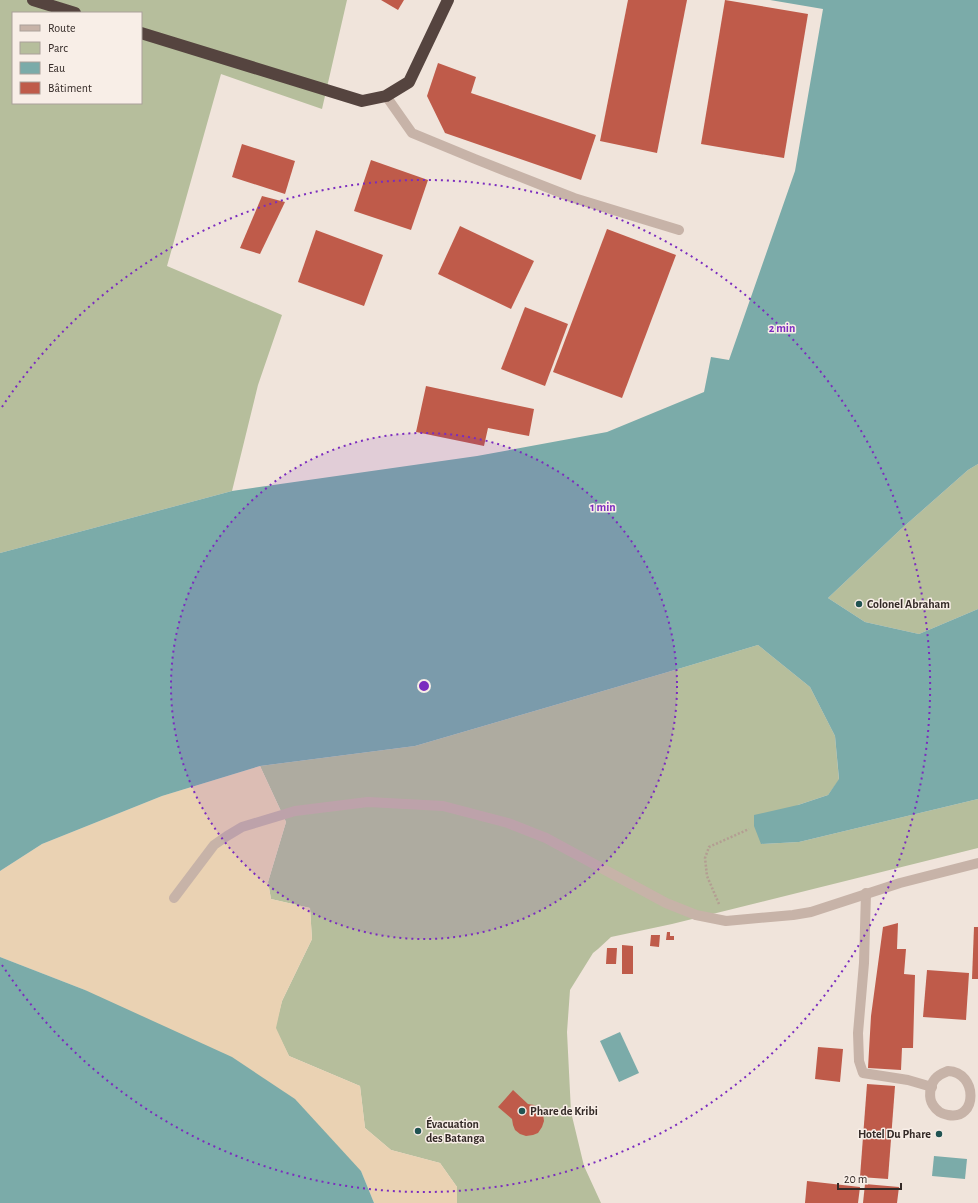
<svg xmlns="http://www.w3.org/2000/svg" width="978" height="1203" font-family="'Alegreya Sans',sans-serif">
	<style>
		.green { fill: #b6be9c; fill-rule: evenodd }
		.sand { fill: #ead2b3 }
		.water { fill: #7baba9 }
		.building { fill: #bf5b4a }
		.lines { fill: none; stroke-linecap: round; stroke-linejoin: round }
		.path { stroke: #b39d92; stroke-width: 2.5; stroke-dasharray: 2 2; stroke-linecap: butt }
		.lane { stroke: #c7b3a8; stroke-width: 10 }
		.street { stroke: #c7b3a8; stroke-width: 10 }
		.highway { stroke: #55443f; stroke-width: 12 }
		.ring { fill: none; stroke: #7b2cbf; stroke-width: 2; stroke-dasharray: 2 4 }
		.poi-dot { fill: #205352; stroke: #f8eee7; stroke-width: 1.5 }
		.labels { text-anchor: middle; stroke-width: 3; stroke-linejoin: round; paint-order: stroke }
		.poi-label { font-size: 12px; font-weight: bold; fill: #342a27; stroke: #f8eee7; text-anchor: start }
		.centre { fill: #7b2cbf; stroke: #f8eee7; stroke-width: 2 }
		.ring-label { font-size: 12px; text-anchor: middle; font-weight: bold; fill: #7b2cbf; stroke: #f8eee7; stroke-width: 3; stroke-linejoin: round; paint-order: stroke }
	</style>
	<rect width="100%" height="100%" fill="#f0e4db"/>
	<g class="green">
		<path d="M 0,0 L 347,0 L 322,109 L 221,74 L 167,266 L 282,315 L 258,385 L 232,491 L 0,553 ZM 13,13 L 141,13 L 141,103 L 13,103 Z"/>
		<path d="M 978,464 L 978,609 L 919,634 L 865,622 L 828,598 L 900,530 L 968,470 Z"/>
		<path d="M 758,645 L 810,687 L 835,736 L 839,780 L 828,795 L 798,805 L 761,844 L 799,842 L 978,799 L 978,848 L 672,924 L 611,937 L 598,949 L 593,953 L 570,990 L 567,1032 L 571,1112 L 584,1166 L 601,1203 L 457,1203 L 457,1187 L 440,1163 L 391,1150 L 365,1128 L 360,1086 L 289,1056 L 275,1028 L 282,1001 L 312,939 L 310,908 L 271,899 L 268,882 L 286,822 L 260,766 L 415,746 L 668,672 Z"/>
	</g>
	<path class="sand" d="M 260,766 L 286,822 L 268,882 L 271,899 L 310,908 L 312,939 L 282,1001 L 276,1028 L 289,1056 L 360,1086 L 365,1128 L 391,1150 L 440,1163 L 457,1187 L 457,1203 L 374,1203 L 361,1171 L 85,990 L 0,957 L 0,871 L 42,844 L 162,796 Z"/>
	<g class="water">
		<path d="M 770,0 L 978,0 L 978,464 L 968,470 L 900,530 L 828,598 L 865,622 L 919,634 L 978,609 L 978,799 L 799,842 L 761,844 L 754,826 L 754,815 L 798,805 L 828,795 L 839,779 L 835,736 L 810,687 L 758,645 L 668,672 L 415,746 L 260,766 L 162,796 L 42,844 L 0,871 L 0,553 L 232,491 L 477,456 L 607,432 L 704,392 L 711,357 L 729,360 L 795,171 L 823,9 Z"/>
		<path d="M 0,957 L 85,990 L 232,1057 L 295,1099 L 361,1171 L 374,1203 L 0,1203 Z"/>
		<path d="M 620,1032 L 639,1073 L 619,1082 L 600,1041 Z"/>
		<path d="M 934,1156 L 967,1159 L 965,1179 L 932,1176 Z"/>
	</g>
	<g class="building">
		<path d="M 381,0 L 404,0 L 398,10 Z"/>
		<path d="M 628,0 L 687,0 L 657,153 L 600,141 Z"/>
		<path d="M 725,0 L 808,14 L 784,158 L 701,144 Z"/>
		<path d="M 438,63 L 476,77 L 471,93 L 596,135 L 581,180 L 445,133 L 427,96 Z"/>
		<path d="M 242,144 L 295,161 L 285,194 L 232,177 Z"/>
		<path d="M 371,160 L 428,180 L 411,230 L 354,211 Z"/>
		<path d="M 262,196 L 285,202 L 260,254 L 240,248 Z"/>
		<path d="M 460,226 L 534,261 L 511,309 L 438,274 Z"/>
		<path d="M 607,229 L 676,255 L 622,398 L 553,372 Z"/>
		<path d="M 316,230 L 383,255 L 364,306 L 298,282 Z"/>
		<path d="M 525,307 L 568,324 L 545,386 L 501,369 Z"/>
		<path d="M 426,386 L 534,409 L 529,436 L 488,428 L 484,446 L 416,432 Z"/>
		<path d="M 898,923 L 897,949 L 906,949 L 904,974 L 915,975 L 913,1048 L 902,1048 L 901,1070 L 868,1068 L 871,1016 L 883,927 Z"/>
		<path d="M 974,927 L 978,927 L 978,979 L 972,979 Z"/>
		<path d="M 667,932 L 670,932 L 670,936 L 674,936 L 674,940 L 666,940 Z"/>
		<path d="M 651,935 L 660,935 L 659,947 L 650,946 Z"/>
		<path d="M 622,945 L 633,946 L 633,974 L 622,974 Z"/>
		<path d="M 607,948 L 617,948 L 616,964 L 606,964 Z"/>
		<path d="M 927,970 L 969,973 L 966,1020 L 923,1017 Z"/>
		<path d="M 818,1047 L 843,1049 L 840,1082 L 815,1079 Z"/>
		<path d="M 867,1084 L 895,1086 L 888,1179 L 860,1177 Z"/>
		<path d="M 513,1090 L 528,1104 L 534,1105 L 540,1109 L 543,1114 L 544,1121 L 542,1127 L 538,1133 L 533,1135 L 526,1136 L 520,1134 L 515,1130 L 513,1125 L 512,1119 L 498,1107 Z"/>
		<path d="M 807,1181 L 860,1187 L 858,1203 L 805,1203 Z"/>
		<path d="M 865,1184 L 899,1187 L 897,1203 L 863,1203 Z"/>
	</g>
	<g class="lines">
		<path class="path" d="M 719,904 L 707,876 L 705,858 L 709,847 L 749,829"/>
		<g class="lane">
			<path d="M 386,96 L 412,133 L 475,159 L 574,198 L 679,230"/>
			<path d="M 866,893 L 864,963 L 858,1033 L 859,1061 L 863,1073 L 908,1080 L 932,1087"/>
			<path d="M 948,1071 C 978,1072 978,1121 948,1115 C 941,1114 936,1110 933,1105 C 928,1098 930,1085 935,1079 C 938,1075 943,1073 948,1071 Z"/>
		</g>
		<path class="street" d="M 174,898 L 214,845 L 227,836 L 242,827 L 295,811 L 368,802 L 443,806 L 508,823 L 546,838 L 666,903 L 696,915 L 726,921 L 793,915 L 811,912 L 900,883 L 978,863"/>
		<g class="highway">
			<path d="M 33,0 L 75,13"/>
			<path d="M 141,33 L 362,101 L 386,96 L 409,82 L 448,0"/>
		</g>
	</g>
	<circle cx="424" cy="686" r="253" fill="#7b2cbf" fill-opacity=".12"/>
	<g class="ring">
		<circle cx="424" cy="686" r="253"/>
		<path d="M2 407A506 506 0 1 1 2 965"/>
	</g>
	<g class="poi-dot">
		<circle cx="859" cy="604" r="4"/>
		<circle cx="522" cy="1111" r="4"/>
		<circle cx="418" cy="1131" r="4"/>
		<circle cx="939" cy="1134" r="4"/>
	</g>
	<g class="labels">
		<g class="poi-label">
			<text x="867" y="608">Colonel Abraham</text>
			<text x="530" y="1115">Phare de Kribi</text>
			<text x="426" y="1128">Évacuation<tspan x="426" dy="14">des Batanga</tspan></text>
			<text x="931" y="1138" text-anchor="end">Hotel Du Phare</text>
		</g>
	</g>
	<circle cx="424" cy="686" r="6" class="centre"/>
	<g class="ring-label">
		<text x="782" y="332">2 min</text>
		<text x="603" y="511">1 min</text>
	</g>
	<rect x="12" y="12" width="130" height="92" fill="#f8eee7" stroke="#aaa09a"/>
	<rect x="20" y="25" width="20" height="6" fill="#c7b3a8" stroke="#aaa09a"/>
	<text x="48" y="32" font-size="12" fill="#342a27">Route</text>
	<rect x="20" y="42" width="20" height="12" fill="#b6be9c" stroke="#aaa09a"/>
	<text x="48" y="52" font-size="12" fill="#342a27">Parc</text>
	<rect x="20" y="62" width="20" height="12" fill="#7baba9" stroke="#aaa09a"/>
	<text x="48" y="72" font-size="12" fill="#342a27">Eau</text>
	<rect x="20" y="82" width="20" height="12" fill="#bf5b4a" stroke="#aaa09a"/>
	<text x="48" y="92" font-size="12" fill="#342a27">Bâtiment</text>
	<path d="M838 1183v6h63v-6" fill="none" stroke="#342a27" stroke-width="2"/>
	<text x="844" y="1183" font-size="12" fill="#342a27" stroke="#f8eee7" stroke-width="3" paint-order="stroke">20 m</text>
</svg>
